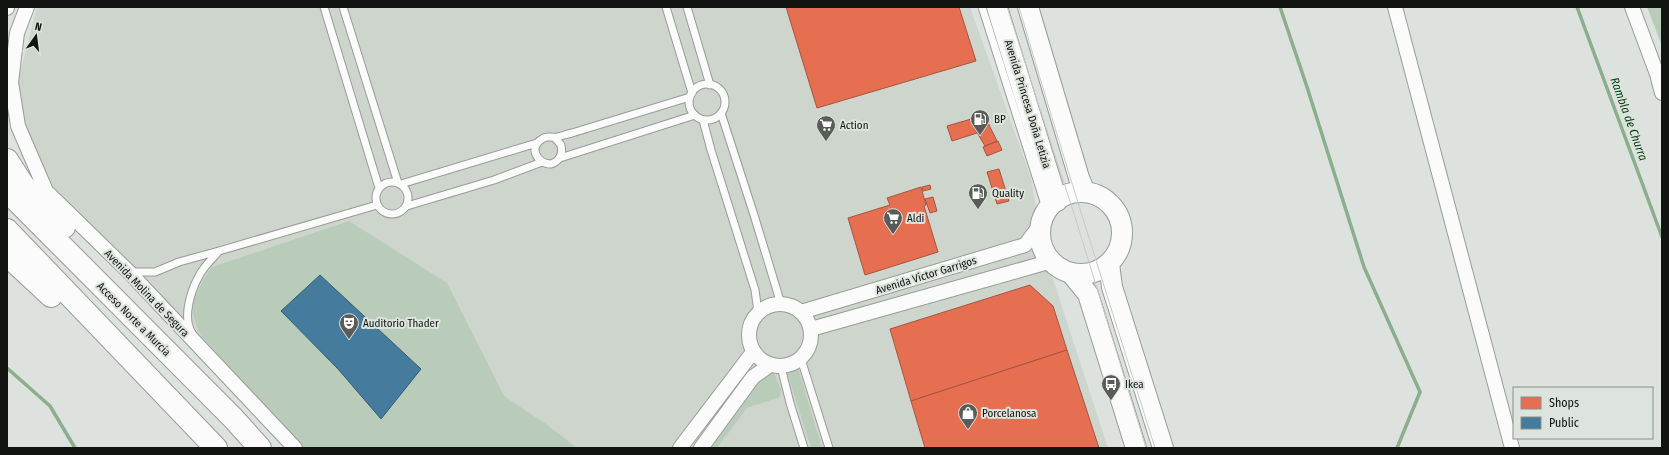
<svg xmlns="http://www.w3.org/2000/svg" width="1669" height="455" font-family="'Fira Sans Condensed',sans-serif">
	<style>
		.built { fill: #cdd5cd }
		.green { fill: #b9ccb9; fill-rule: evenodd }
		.shops { fill: #e76f51; stroke: #a7543e }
		.public { fill: #457b9d; stroke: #365c73 }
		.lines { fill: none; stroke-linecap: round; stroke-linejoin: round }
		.stream { stroke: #8baf8c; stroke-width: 3.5 }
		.lane-casing { stroke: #989b98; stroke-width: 9 }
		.street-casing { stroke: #989b98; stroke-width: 16 }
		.secondary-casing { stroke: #989b98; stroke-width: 22 }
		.highway-casing { stroke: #989b98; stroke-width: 24 }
		.lane { stroke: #fafbfa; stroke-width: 7 }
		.street { stroke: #fafbfa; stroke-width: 14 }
		.secondary { stroke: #fafbfa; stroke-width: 20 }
		.highway { stroke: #fafbfa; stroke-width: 22 }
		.tram { stroke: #c9c9c9; stroke-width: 1 }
		.labels { text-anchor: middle; stroke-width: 4; stroke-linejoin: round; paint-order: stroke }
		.street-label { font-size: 11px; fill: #121412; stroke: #dde3dd }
		.poi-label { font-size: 11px; fill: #121412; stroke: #dde3dd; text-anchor: start }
		.water-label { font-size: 12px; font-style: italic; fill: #033d0d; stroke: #dde3dd }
	</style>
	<rect width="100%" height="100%" fill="#dee2de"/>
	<path class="built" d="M 37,7 L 970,7 L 1031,178 L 1042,245 L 1108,448 L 289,448 L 45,196 L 15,93 Z"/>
	<g class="green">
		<path d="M 1647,7 L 1662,7 L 1662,46 Z"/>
		<path d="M 349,221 L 447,283 L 504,396 L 546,424 L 577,448 L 304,448 L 202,337 C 185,309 195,292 212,267 ZM 320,275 L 421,369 L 338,369 L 281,311 Z"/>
		<path d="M 797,365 L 822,448 L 811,448 L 786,369 Z"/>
		<path d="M 772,368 L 781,390 L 780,397 L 747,408 L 717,448 L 706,448 L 760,376 Z"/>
	</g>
	<g class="shops">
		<path d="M 786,7 L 959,7 L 976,61 L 817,108 Z"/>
		<path d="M 985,115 L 989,125 L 975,129 L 977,133 L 952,141 L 947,126 Z"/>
		<path d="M 989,125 L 997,141 L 985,146 L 975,129 Z"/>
		<path d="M 998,141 L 1002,150 L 987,156 L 983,147 Z"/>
		<path d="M 999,169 L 1009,201 L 997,204 L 987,172 Z"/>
		<path d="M 930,185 L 931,189 L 923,191 L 922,187 Z"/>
		<path d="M 921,187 L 926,205 L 924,206 L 938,252 L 865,275 L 848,218 L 890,205 L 887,198 Z"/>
		<path d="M 933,197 L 937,211 L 930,213 L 925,199 Z"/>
		<path d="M 1030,285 L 1053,306 L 1067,350 L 911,401 L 890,329 Z"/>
		<path d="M 1067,350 L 1099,448 L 925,448 L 911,401 Z"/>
	</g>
	<path class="public" d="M 320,275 L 421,369 L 381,419 L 338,369 L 281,311 Z"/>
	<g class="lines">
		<g class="stream">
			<path d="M 1280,7 L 1307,87 L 1364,267 L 1420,392 L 1397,448"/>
			<path d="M 1577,7 L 1662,237"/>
			<path d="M 7,368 L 50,406 L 75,448"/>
		</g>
		<g class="lane-casing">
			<g id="lane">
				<path d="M 324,7 L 379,188"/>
				<path d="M 343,7 L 398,183"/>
				<path d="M 666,7 L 692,93"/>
				<path d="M 687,7 L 710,85"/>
				<path d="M 982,7 L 1047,211"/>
				<circle cx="707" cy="102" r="18"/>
				<path d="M 721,113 L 754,215 L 781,304"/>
				<path d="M 703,120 L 711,150 L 755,290 L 758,312"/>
				<path d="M 555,138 L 561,145 C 563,154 560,161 551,164 C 537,164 528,147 542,139 C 547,135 551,138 557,137 C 562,136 567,134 572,133 L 690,97"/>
				<path d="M 560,158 L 695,115"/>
				<circle cx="392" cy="198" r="16"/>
				<path d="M 401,184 L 537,143"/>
				<path d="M 407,206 L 494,180 L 542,162"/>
				<path d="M 219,251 L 377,205"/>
				<path d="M 130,272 L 155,272 L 179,262 L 219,251 C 212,259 203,267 199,276 C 191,290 182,318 192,333"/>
				<path d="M 801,359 L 829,448"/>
				<path d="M 781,367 L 790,403 L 804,448"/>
			</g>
		</g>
		<g class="street-casing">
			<g id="street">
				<path d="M 27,7 L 17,33 L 11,82 L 18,126 L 46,191 L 129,272 L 295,448"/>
				<path d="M 1395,7 L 1512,448"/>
				<path d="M 1632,7 L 1657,74 L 1662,93"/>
				<path d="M 7,8 L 7,7"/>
				<circle cx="780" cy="335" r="31"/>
				<path d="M 801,312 L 1025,245 L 1041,224"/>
				<path d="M 811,329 L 1045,263 L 1048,258"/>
				<path d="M 680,448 L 753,352"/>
				<path d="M 701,448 L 753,377 L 770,365"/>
			</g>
		</g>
		<g class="secondary-casing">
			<g id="secondary">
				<path d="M 997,7 L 1057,201"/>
				<path d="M 1028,7 L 1079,178 L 1085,192"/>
				<circle cx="1081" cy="233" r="41"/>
				<path d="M 1109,264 L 1112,287 L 1163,448"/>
				<path d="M 1071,273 L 1088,294 L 1136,448"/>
			</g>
		</g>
		<g class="highway-casing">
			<g id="highway">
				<path d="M 7,160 L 23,185 L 64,227"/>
				<path d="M 7,191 L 233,418 L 260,448"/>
				<path d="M 7,230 L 216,448"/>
				<path d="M 7,255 L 51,296"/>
			</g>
		</g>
		<use href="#lane" class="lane"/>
		<use href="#street" class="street"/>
		<use href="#secondary" class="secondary"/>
		<use href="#highway" class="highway"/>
		<g class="tram">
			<path d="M 1007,7 L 1076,220 L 1146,448"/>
			<path d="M 1019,7 C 1062,155 1109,301 1155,448"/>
		</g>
	</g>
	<defs>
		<g id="fuel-pin" transform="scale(1)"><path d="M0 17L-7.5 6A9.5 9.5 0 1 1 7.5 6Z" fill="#595c59" stroke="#dde3dd"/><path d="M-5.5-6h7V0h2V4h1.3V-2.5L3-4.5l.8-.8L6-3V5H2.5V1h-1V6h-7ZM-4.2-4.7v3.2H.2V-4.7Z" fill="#fff"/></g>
		<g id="supermarket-pin" transform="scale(1)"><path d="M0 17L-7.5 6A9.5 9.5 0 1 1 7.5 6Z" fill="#595c59" stroke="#dde3dd"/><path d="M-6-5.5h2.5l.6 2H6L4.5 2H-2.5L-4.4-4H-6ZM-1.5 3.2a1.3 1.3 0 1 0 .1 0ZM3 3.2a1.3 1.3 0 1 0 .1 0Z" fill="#fff"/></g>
		<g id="theatre-pin" transform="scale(1)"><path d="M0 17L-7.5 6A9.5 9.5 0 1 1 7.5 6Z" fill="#595c59" stroke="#dde3dd"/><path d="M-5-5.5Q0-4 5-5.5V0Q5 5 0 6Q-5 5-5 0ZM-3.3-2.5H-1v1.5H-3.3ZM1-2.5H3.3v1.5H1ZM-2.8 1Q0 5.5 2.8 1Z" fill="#fff"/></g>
		<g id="bus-pin" transform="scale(1)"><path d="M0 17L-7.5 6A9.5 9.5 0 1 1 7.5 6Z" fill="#595c59" stroke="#dde3dd"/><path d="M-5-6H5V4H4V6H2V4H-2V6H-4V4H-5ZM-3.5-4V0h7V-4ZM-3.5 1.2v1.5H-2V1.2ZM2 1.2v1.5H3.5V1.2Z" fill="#fff"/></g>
		<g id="shop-pin" transform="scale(1)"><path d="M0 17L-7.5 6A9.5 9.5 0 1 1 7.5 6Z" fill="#595c59" stroke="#dde3dd"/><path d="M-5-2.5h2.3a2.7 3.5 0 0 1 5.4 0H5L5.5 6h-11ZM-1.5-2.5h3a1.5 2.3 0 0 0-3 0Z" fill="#fff"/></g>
	</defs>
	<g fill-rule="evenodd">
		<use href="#fuel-pin" x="980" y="119"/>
		<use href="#supermarket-pin" x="826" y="125"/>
		<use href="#fuel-pin" x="978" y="193"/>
		<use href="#supermarket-pin" x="893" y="218"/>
		<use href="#theatre-pin" x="349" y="323"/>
		<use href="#bus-pin" x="1111" y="384"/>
		<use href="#shop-pin" x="968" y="413"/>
	</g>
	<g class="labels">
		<g class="street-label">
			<text transform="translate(1028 104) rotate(73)" y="4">Avenida Princesa Doña Letizia</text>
			<text transform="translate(926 275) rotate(-17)" y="4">Avenida Víctor Garrigos</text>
			<text transform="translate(147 293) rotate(46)" y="4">Avenida Molina de Segura</text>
			<text transform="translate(134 319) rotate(45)" y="4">Acceso Norte a Murcia</text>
		</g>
		<g class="poi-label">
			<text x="994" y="123">BP</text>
			<text x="840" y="129">Action</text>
			<text x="992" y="197">Quality</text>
			<text x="907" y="222">Aldi</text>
			<text x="363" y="327">Auditorio Thader</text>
			<text x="1125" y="388">Ikea</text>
			<text x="982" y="417">Porcelanosa</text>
		</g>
		<g class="water-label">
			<text transform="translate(1629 119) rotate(70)" y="4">Rambla de Churra</text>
		</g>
	</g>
	<rect width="1669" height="455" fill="none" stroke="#121412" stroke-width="16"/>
	<rect x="1513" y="387" width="140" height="52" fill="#dde3dd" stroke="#8c908c"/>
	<rect x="1521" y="397" width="20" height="12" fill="#e76f51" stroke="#8c908c"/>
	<text x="1549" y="407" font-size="12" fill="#121412">Shops</text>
	<rect x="1521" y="417" width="20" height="12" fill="#457b9d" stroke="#8c908c"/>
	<text x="1549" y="427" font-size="12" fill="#121412">Public</text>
	<g transform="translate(36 36) rotate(14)" stroke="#dde3dd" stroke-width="3" paint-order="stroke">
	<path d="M0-3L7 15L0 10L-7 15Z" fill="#121412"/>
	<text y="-6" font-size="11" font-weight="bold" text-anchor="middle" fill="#121412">N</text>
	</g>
</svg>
